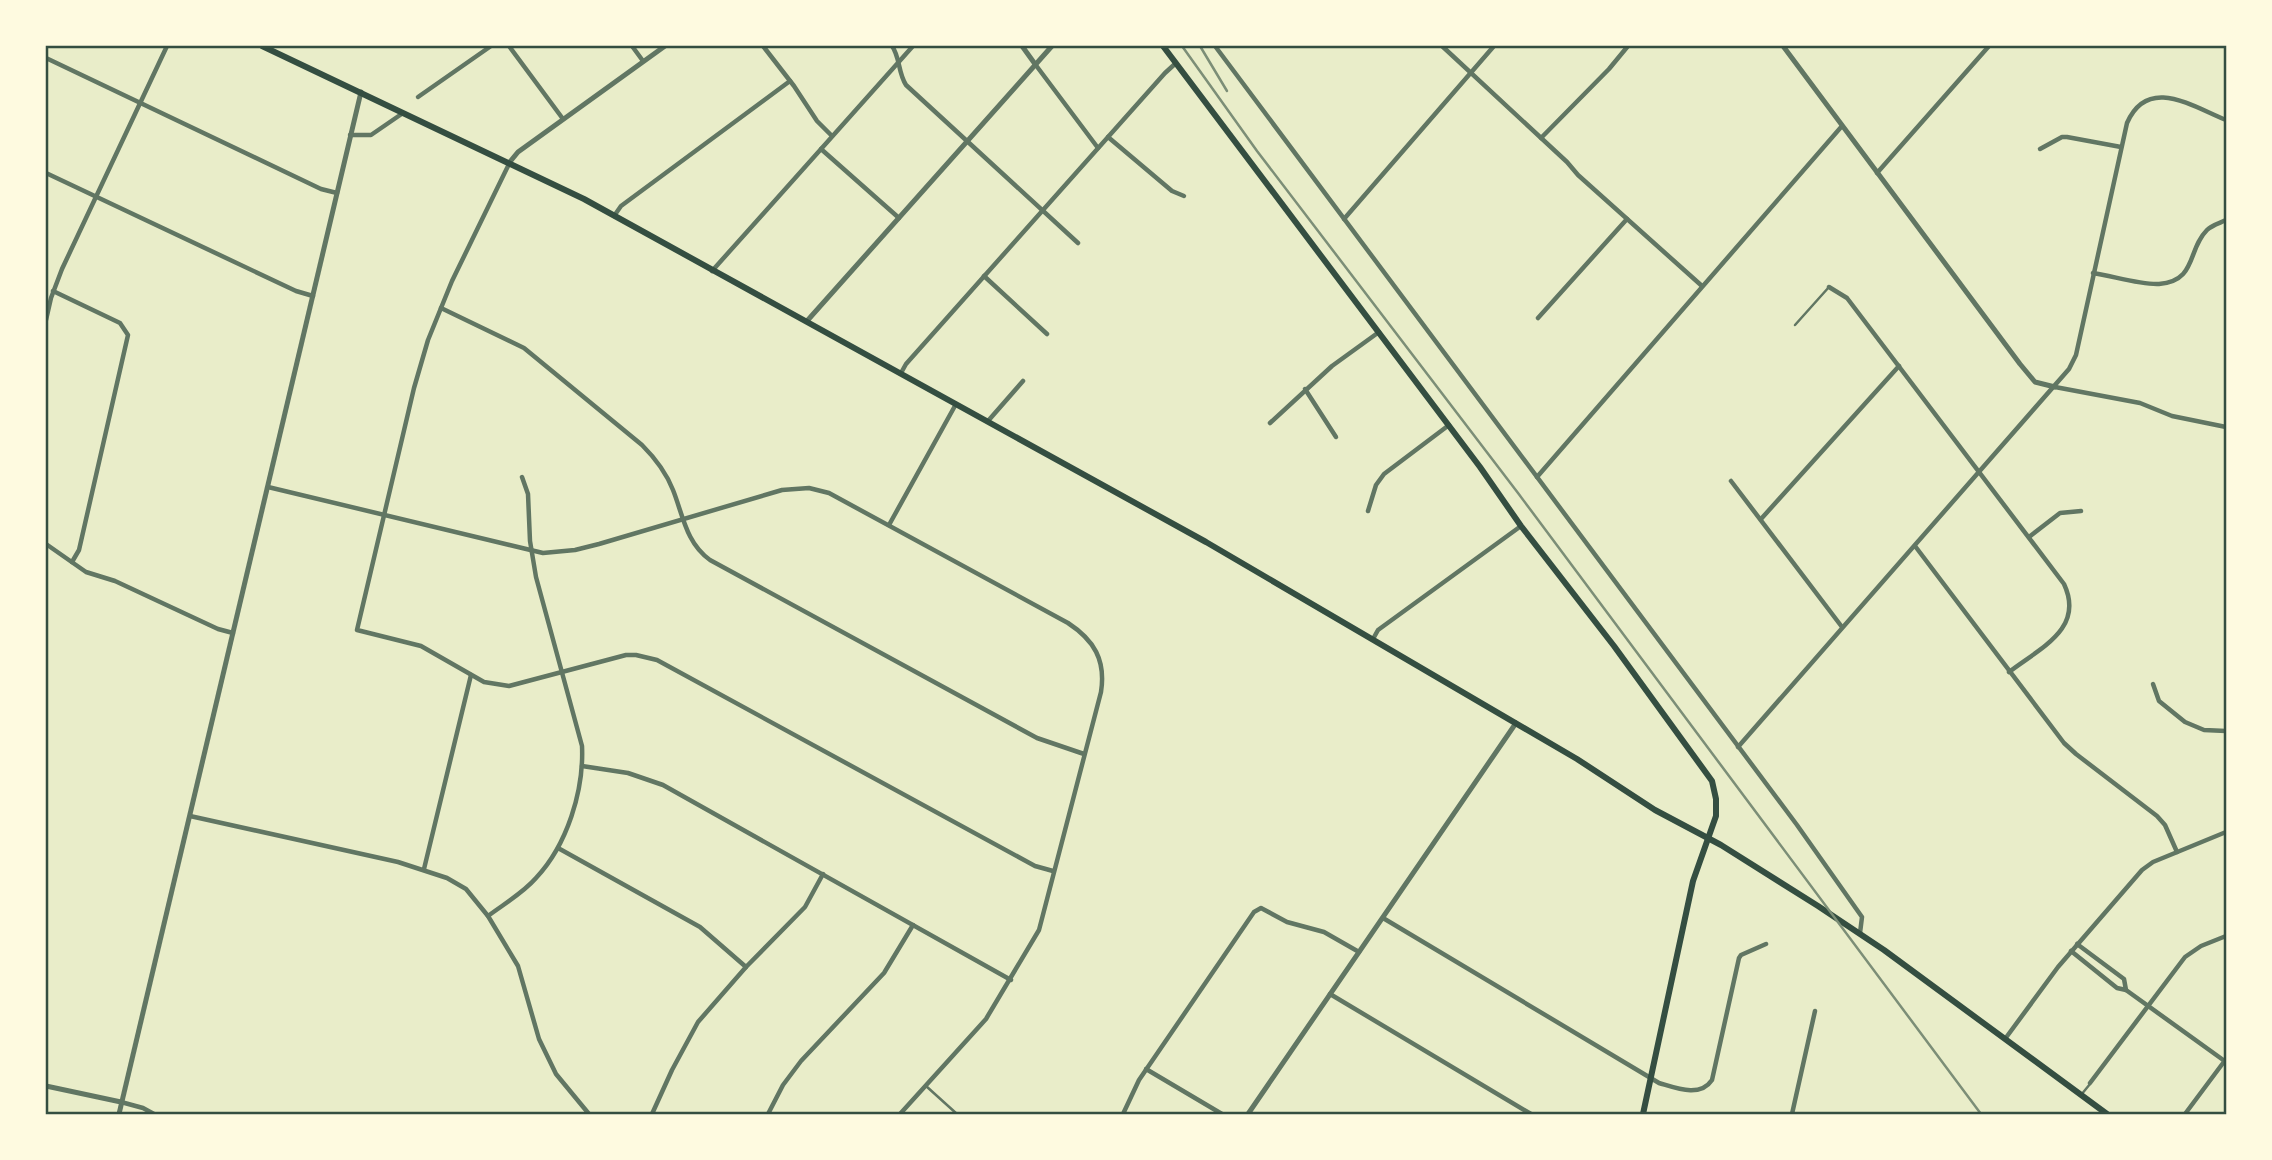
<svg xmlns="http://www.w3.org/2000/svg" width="2272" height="1160" font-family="Poppins,sans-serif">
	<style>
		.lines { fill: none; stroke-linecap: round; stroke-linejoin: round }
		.service { stroke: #617663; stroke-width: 2.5 }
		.minor { stroke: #617663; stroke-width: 4.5 }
		.tertiary { stroke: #617663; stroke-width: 5 }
		.secondary { stroke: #344e41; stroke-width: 6 }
		.rail { stroke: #7c8e77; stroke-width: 2.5 }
		.neatline { fill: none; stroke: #344e41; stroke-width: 2.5 }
	</style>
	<rect width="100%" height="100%" fill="#e9edc9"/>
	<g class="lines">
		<g class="service">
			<path d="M 1795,325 L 1829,287"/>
			<path d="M 926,1086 L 957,1114"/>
			<path d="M 2081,1095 L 2090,1084"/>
		</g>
		<g class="minor">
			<path d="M 509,46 L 563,119"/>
			<path d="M 632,46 L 643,61"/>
			<path d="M 763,46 L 794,86 L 817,121 L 832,136"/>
			<path d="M 892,46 C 900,57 898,73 906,85 L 1078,243"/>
			<path d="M 1215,46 L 1797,825 L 1862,917 L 1860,933"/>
			<path d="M 1442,46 L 1567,162 L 1578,175 L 1702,286"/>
			<path d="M 46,58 L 321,189 L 337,193"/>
			<path d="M 1035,64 L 1098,148"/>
			<path d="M 418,97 L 491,46"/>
			<path d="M 350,135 L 371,135 L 403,113"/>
			<path d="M 1108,137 L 1172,191 L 1184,196"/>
			<path d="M 1541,138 L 1609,69 L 1628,46"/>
			<path d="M 821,149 L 899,218"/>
			<path d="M 2040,149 L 2062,137 L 2067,137 L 2121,147"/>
			<path d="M 509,164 L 452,281 L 428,340 L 414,388 L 357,630 L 421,646 L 484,682 L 509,686 L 626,655 L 636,655 L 657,660 L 1035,866 L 1053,871"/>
			<path d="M 46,173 L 296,291 L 313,296"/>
			<path d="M 1877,173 L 1989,46"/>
			<path d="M 614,216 L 621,206 L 790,81"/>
			<path d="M 1344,219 L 1494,46"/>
			<path d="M 712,271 L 913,46"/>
			<path d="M 2093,273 C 2113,276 2140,285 2159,284 C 2197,281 2187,250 2207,230 C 2212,225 2220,223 2226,220"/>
			<path d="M 984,276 L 1047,334"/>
			<path d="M 1829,287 L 1847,298 L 2064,584 C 2085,629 2040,648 2009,672"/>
			<path d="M 53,291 L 120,323 L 128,335 L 79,550 L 72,562"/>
			<path d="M 441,308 L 524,348 L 642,445 C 655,458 666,472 673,490 C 683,515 686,543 710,560 L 1037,738 L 1084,754"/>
			<path d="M 1538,318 L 1627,219"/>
			<path d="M 46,320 L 51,298 L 62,269 L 167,46"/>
			<path d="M 901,373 L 906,364 L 1165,73 L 1176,63"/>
			<path d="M 2055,387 L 2140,403 L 2172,416 L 2226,427"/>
			<path d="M 1305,389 L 1336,437"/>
			<path d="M 988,421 L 1023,381"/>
			<path d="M 1270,423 L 1332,366 L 1379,332"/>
			<path d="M 1537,477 L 1842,126"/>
			<path d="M 1731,481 L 1842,627"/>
			<path d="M 268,487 L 543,553 L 575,550 L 599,544 L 782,490 L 809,488 L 829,493 L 1068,623 C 1094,640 1106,660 1101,692 L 1039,930 L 986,1019 L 900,1114"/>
			<path d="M 1368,511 L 1376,485 L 1384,474 L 1449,425"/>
			<path d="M 1761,519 L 1899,366"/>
			<path d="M 889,525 L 956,404"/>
			<path d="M 2029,537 L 2060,513 L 2081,511"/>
			<path d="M 46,544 L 86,572 L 115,581 L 218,629 L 233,633"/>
			<path d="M 1915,546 L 2064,743 L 2076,754 L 2157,816 L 2165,825 L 2177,852"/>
			<path d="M 1373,639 L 1378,630 L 1521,526"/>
			<path d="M 2153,684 L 2159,701 L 2185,722 L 2204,730 L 2226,731"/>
			<path d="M 1738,747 L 2069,369 L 2076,355 L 2127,123 C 2148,75 2193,107 2226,120"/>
			<path d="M 582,766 L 628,773 L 663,785 L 1011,980"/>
			<path d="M 190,816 L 398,862 L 447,878 L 466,889 L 488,916 L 518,966 L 539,1039 L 556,1074 L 589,1114"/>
			<path d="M 558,848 L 700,927 L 746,967"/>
			<path d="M 424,869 L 471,675"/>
			<path d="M 488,916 C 504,904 523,893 536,878 C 567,845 584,791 582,746 L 536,577 L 530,541 L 528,494 L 522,477"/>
			<path d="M 1383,918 L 1659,1083 C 1676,1088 1700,1098 1712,1080 L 1739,958 L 1741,955 L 1766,944"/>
			<path d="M 2077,944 L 2124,979 L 2126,990"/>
			<path d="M 2071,951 L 2117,988 L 2126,990 L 2226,1062"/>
			<path d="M 1330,994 L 1531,1114"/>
			<path d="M 2005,1039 L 2058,967 L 2142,870 L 2153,862 L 2226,832"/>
			<path d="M 1146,1069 L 1222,1114"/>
			<path d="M 2090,1083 L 2185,957 L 2201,946 L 2226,936"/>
			<path d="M 121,1102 L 143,1108 L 154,1114"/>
			<path d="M 652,1114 L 672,1070 L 698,1022 L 746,967 L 805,907 L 823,874"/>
			<path d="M 768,1114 L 783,1085 L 801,1061 L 884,973 L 913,925"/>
			<path d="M 1123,1114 L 1139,1080 L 1254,912 L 1261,908 L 1287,922 L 1324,932 L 1359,952"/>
			<path d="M 1792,1114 L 1815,1011"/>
			<path d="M 2185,1114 L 2226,1059"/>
		</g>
		<g class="tertiary">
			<path d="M 1022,46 L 1035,64"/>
			<path d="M 1783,46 L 2020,364 L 2035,382 L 2055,387"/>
			<path d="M 509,163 L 518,152 L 665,46"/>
			<path d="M 807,321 L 1052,46"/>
			<path d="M 46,1086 L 121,1102"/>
			<path d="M 119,1114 L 361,92"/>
			<path d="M 1248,1114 L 1516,723"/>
		</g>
		<g class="secondary">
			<path d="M 262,46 L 584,199 L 1206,542 L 1577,759 L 1655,810 L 1721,845 L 1818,906 L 1884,950 L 2107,1114"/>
			<path d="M 1163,46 L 1480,467 L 1521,526 L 1614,646 L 1712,781 L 1716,799 L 1716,816 L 1693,881 L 1643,1114"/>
		</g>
		<g class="rail">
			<path d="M 1182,46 L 1257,151 L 1518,493 L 1981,1114"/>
			<path d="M 1200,46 L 1227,91"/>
		</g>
	</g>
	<rect width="2272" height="1160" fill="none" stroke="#fefae0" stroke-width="94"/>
	<rect x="47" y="47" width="2178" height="1066" class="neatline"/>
</svg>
